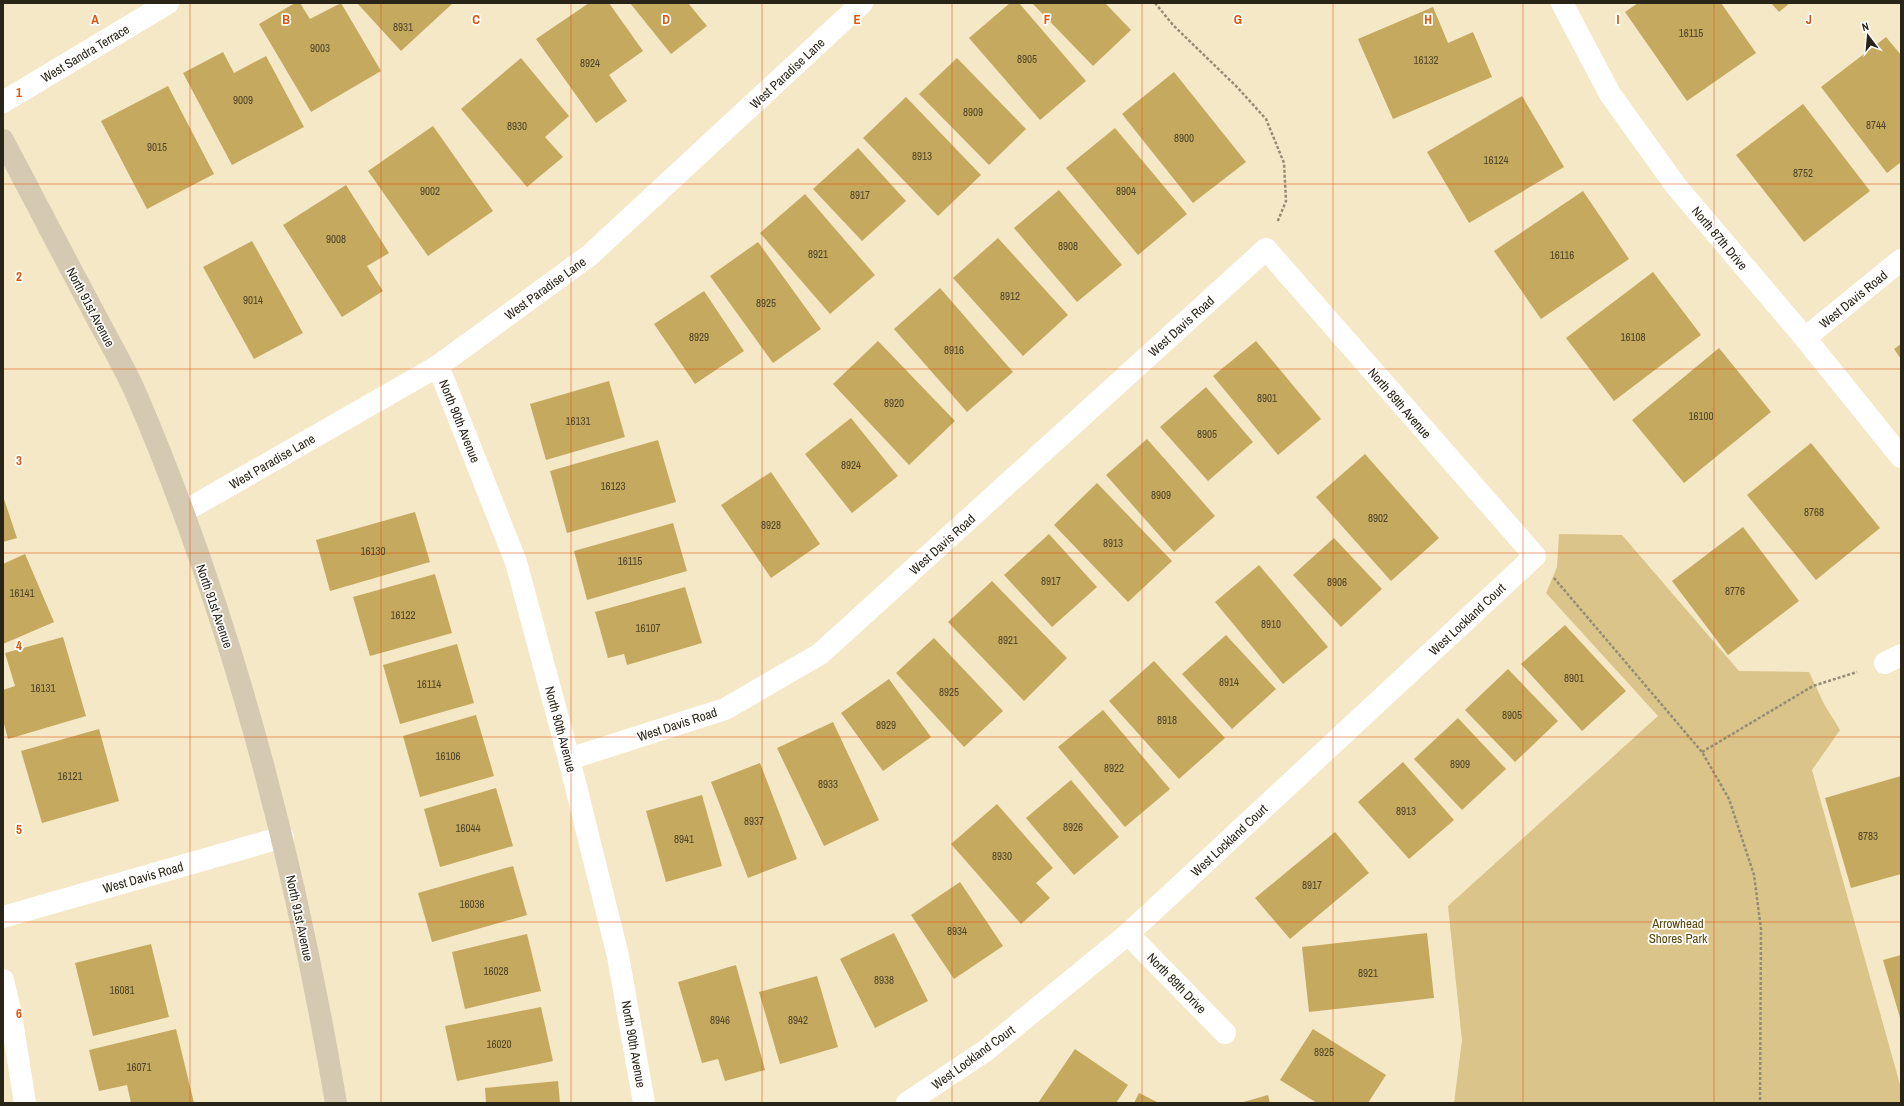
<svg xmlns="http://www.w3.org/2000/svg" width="1904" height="1106" font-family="'Archivo Narrow',sans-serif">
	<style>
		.green { fill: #dac48a }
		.building { fill: #c5a95e }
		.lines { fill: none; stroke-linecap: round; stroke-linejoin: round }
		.path { stroke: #958c75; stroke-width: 2.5; stroke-dasharray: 3 2; stroke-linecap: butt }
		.minor { stroke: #fff; stroke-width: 22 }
		.tertiary { stroke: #fff; stroke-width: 22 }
		.secondary { stroke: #d5cab1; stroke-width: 22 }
		.grid { fill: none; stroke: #de560d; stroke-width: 1; stroke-opacity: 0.55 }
		.labels { text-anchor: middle; stroke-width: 3.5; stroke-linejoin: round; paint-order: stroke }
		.number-label { font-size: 11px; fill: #50452a }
		.street-label { font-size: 13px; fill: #292418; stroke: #fff }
		.park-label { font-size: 13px; fill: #594508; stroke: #fff }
		.grid-label { font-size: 13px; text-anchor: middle; font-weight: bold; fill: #de560d; stroke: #fff; stroke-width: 3.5; stroke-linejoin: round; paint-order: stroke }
	</style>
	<rect width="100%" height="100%" fill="#f5e8c7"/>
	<path class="green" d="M 1559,534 L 1622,535 L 1739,671 L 1809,672 L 1824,704 L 1840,730 L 1812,770 L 1901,1088 L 1901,1103 L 1454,1103 L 1462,1040 L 1448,906 L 1658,716 L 1546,593 L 1557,567 Z"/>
	<g class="building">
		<path d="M 295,3 L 300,3 L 310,19 L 341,3 L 381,71 L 311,112 L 259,24 Z"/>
		<path d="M 357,3 L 453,3 L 401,51 Z"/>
		<path d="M 589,3 L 609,3 L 643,51 L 609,75 L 627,101 L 596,123 L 536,39 Z"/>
		<path d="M 630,3 L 688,3 L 707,26 L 671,54 Z"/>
		<path d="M 1010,3 L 1019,3 L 1086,81 L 1040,120 L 969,38 Z"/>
		<path d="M 1032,3 L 1105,3 L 1131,30 L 1093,66 Z"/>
		<path d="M 1638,3 L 1721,3 L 1756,53 L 1687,101 L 1625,12 Z"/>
		<path d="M 1771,3 L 1790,3 L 1779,12 Z"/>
		<path d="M 1433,7 L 1448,43 L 1473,32 L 1492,77 L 1393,119 L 1358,39 Z"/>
		<path d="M 1886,37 L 1901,55 L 1901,162 L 1887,173 L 1821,87 Z"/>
		<path d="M 223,52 L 234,73 L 266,56 L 304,127 L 232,165 L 183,73 Z"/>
		<path d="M 521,58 L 569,116 L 545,137 L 563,157 L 527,187 L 461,109 Z"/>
		<path d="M 957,58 L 1026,129 L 989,165 L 919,94 Z"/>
		<path d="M 1174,72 L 1246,162 L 1193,203 L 1122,114 Z"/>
		<path d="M 168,86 L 214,174 L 147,209 L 101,121 Z"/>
		<path d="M 1522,96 L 1564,167 L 1469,223 L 1427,152 Z"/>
		<path d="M 906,97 L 981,175 L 938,216 L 863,138 Z"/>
		<path d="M 1803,104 L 1870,191 L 1804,242 L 1736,155 Z"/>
		<path d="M 433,126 L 493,211 L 428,256 L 368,171 Z"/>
		<path d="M 1115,128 L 1187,214 L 1138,255 L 1066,168 Z"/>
		<path d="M 858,148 L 906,201 L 862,241 L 813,189 Z"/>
		<path d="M 346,185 L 389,253 L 367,266 L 383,291 L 342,317 L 283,225 Z"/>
		<path d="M 1059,190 L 1122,265 L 1077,302 L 1014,228 Z"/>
		<path d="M 1583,191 L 1629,259 L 1541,319 L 1494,251 Z"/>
		<path d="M 805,194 L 875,275 L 830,314 L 760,233 Z"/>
		<path d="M 998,238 L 1068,315 L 1023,356 L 953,278 Z"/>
		<path d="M 252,241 L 303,333 L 254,359 L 203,267 Z"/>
		<path d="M 758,242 L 821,329 L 773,363 L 710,276 Z"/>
		<path d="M 1653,272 L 1701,335 L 1614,401 L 1566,338 Z"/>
		<path d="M 940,288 L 1013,372 L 967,412 L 894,329 Z"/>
		<path d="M 704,291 L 744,351 L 695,384 L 654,324 Z"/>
		<path d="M 878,341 L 955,421 L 909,465 L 833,384 Z"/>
		<path d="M 1256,341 L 1321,419 L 1278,455 L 1213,376 Z"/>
		<path d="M 1901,344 L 1901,359 L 1894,349 Z"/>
		<path d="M 1719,348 L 1771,412 L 1684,483 L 1632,420 Z"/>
		<path d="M 609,381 L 625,437 L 546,460 L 530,404 Z"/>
		<path d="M 1206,387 L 1253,442 L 1208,481 L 1160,427 Z"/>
		<path d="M 851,418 L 898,476 L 852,513 L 805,454 Z"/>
		<path d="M 1147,439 L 1215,516 L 1174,552 L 1106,475 Z"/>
		<path d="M 658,440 L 676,502 L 567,533 L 550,471 Z"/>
		<path d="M 1811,443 L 1880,528 L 1816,580 L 1747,495 Z"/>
		<path d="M 1365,454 L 1439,538 L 1391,581 L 1316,497 Z"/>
		<path d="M 771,472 L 820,544 L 771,578 L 721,505 Z"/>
		<path d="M 1097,483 L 1172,561 L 1128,602 L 1054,525 Z"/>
		<path d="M 3,496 L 17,538 L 3,542 Z"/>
		<path d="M 415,512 L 430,562 L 330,591 L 316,540 Z"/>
		<path d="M 673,523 L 687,571 L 587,600 L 574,551 Z"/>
		<path d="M 1743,527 L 1799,601 L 1728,655 L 1672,581 Z"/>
		<path d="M 1049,534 L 1097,587 L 1052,627 L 1004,575 Z"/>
		<path d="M 1334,538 L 1382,589 L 1341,627 L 1293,575 Z"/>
		<path d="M 25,554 L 54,622 L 3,644 L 3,564 Z"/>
		<path d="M 1259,565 L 1328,647 L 1283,684 L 1215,602 Z"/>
		<path d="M 435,574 L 452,633 L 370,656 L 353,597 Z"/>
		<path d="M 992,581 L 1067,658 L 1024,701 L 948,622 Z"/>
		<path d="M 685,587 L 702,643 L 627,665 L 624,654 L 608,658 L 595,612 Z"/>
		<path d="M 1565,625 L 1626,691 L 1582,731 L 1521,664 Z"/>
		<path d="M 1226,635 L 1276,689 L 1232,729 L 1182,674 Z"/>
		<path d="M 63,637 L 86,716 L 8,739 L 3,720 L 3,690 L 15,686 L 5,653 Z"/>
		<path d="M 934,638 L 1003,711 L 964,747 L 896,673 Z"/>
		<path d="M 457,644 L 474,703 L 400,724 L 383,665 Z"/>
		<path d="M 1154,661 L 1225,738 L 1179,779 L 1109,701 Z"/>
		<path d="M 1508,669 L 1558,721 L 1515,762 L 1465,710 Z"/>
		<path d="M 889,679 L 931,737 L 883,771 L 841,713 Z"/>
		<path d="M 1103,710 L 1170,789 L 1125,827 L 1058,747 Z"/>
		<path d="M 476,715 L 494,776 L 420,797 L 403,736 Z"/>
		<path d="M 1458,718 L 1506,769 L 1462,810 L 1414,759 Z"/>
		<path d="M 833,722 L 879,820 L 824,846 L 777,748 Z"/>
		<path d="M 99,729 L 119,801 L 42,823 L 21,751 Z"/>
		<path d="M 1403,762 L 1454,820 L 1409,859 L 1358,802 Z"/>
		<path d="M 760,763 L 797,859 L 748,878 L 711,782 Z"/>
		<path d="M 1901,776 L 1901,874 L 1851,888 L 1825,798 Z"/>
		<path d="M 1071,780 L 1119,837 L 1074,875 L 1026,818 Z"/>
		<path d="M 496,788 L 513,846 L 440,867 L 424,809 Z"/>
		<path d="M 702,795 L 722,866 L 666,882 L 646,811 Z"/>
		<path d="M 997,804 L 1053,868 L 1036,883 L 1050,898 L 1021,924 L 951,844 Z"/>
		<path d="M 1335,832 L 1369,873 L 1290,939 L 1255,898 Z"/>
		<path d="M 513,866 L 527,915 L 432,942 L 418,893 Z"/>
		<path d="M 960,882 L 1003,946 L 954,979 L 911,915 Z"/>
		<path d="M 894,933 L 928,1001 L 875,1028 L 840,959 Z"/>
		<path d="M 1427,933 L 1434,998 L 1309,1012 L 1302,947 Z"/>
		<path d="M 527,934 L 541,991 L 465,1009 L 452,952 Z"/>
		<path d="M 151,944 L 169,1017 L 93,1036 L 75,963 Z"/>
		<path d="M 1901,955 L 1901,1021 L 1883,960 Z"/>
		<path d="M 736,965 L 765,1070 L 725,1081 L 718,1059 L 702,1063 L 678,982 Z"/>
		<path d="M 817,976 L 838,1047 L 780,1064 L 759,992 Z"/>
		<path d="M 541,1007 L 553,1061 L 457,1081 L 445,1026 Z"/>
		<path d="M 176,1029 L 194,1103 L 131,1103 L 127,1085 L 99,1091 L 89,1050 Z"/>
		<path d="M 1313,1029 L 1386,1075 L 1368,1103 L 1317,1103 L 1280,1080 Z"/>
		<path d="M 1075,1049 L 1128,1085 L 1116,1103 L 1038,1103 Z"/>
		<path d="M 558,1081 L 560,1103 L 486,1103 L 485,1088 Z"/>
		<path d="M 1139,1093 L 1159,1103 L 1134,1103 Z"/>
		<path d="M 1268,1095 L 1270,1103 L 1240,1103 Z"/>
	</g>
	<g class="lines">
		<g class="path">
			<path d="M 1155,3 L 1173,25 L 1237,87 L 1266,119 L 1284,163 L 1286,201 L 1277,223"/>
			<path d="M 1554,578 L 1702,752 L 1729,799 L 1754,875 L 1761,929 L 1760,1103"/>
			<path d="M 1702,752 L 1813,686 L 1857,672"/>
		</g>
		<g class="minor">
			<path d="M 1562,3 L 1610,94 L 1676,186 L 1805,338 L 1901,457"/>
			<path d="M 3,102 L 168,3"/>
			<path d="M 1805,338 L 1901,260"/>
			<path d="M 438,366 L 516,562 L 569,759 L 618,956 L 644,1103"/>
			<path d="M 1885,663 L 1901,655"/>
			<path d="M 569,759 L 725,709 L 820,654 L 1266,249 L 1535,556 L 1128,934 L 985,1051 L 907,1103"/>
			<path d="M 3,917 L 283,837"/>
			<path d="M 1128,934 L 1225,1033"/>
			<path d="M 3,980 L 11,1015 L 25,1103"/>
		</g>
		<path class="tertiary" d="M 183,512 L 438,366 L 590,255 L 862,3"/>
		<path class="secondary" d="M 3,140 C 33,197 62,253 92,309 C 107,338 124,366 137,396 C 234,622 295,861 336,1103"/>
	</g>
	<path class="grid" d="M 190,3 L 190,1103M 381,3 L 381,1103M 571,3 L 571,1103M 762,3 L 762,1103M 952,3 L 952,1103M 1142,3 L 1142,1103M 1333,3 L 1333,1103M 1523,3 L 1523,1103M 1714,3 L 1714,1103M 3,184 L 1901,184M 3,369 L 1901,369M 3,553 L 1901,553M 3,737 L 1901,737M 3,922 L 1901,922"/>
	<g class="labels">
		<g class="number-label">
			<text x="403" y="31">8931</text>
			<text x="1691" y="37">16115</text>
			<text x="320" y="52">9003</text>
			<text x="1027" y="63">8905</text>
			<text x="1426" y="64">16132</text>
			<text x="590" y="67">8924</text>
			<text x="243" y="104">9009</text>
			<text x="973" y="116">8909</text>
			<text x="1876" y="129">8744</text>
			<text x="517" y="130">8930</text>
			<text x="1184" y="142">8900</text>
			<text x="157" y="151">9015</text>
			<text x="922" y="160">8913</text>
			<text x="1496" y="164">16124</text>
			<text x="1803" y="177">8752</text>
			<text x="430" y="195">9002</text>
			<text x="1126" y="195">8904</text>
			<text x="860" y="199">8917</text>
			<text x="336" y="243">9008</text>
			<text x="1068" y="250">8908</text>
			<text x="818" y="258">8921</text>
			<text x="1562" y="259">16116</text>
			<text x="1010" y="300">8912</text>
			<text x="253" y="304">9014</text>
			<text x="766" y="307">8925</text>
			<text x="699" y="341">8929</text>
			<text x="1633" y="341">16108</text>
			<text x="954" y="354">8916</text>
			<text x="1267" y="402">8901</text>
			<text x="894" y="407">8920</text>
			<text x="1701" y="420">16100</text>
			<text x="578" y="425">16131</text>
			<text x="1207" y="438">8905</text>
			<text x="851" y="469">8924</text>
			<text x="613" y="490">16123</text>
			<text x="1161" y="499">8909</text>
			<text x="1814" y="516">8768</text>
			<text x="1378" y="522">8902</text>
			<text x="771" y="529">8928</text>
			<text x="1113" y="547">8913</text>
			<text x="373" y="555">16130</text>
			<text x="630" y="565">16115</text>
			<text x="1051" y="585">8917</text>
			<text x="1337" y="586">8906</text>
			<text x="1735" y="595">8776</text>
			<text x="22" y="597">16141</text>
			<text x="403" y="619">16122</text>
			<text x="1271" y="628">8910</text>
			<text x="648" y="632">16107</text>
			<text x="1008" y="644">8921</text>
			<text x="1574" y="682">8901</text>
			<text x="1229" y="686">8914</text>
			<text x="429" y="688">16114</text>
			<text x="43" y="692">16131</text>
			<text x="949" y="696">8925</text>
			<text x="1512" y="719">8905</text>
			<text x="1167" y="724">8918</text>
			<text x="886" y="729">8929</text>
			<text x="448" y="760">16106</text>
			<text x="1460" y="768">8909</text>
			<text x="1114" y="772">8922</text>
			<text x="70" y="780">16121</text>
			<text x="828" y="788">8933</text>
			<text x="1406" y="815">8913</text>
			<text x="754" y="825">8937</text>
			<text x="1073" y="831">8926</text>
			<text x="468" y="832">16044</text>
			<text x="1868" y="840">8783</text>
			<text x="684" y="843">8941</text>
			<text x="1002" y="860">8930</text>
			<text x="1312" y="889">8917</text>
			<text x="472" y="908">16036</text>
			<text x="957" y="935">8934</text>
			<text x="496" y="975">16028</text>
			<text x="1368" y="977">8921</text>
			<text x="884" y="984">8938</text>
			<text x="122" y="994">16081</text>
			<text x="720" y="1024">8946</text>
			<text x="798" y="1024">8942</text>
			<text x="499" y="1048">16020</text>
			<text x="1324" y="1056">8925</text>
			<text x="139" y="1071">16071</text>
		</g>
		<g class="street-label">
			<text transform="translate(85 53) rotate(-31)" y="5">West Sandra Terrace</text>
			<text transform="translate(787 73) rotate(-43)" y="5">West Paradise Lane</text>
			<text transform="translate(1720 238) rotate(50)" y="5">North 87th Drive</text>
			<text transform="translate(545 288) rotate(-36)" y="5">West Paradise Lane</text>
			<text transform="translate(1853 299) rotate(-39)" y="5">West Davis Road</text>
			<text transform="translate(91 307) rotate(62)" y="5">North 91st Avenue</text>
			<text transform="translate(1181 326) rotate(-42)" y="5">West Davis Road</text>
			<text transform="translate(1400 403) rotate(49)" y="5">North 89th Avenue</text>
			<text transform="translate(460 421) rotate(68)" y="5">North 90th Avenue</text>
			<text transform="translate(272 461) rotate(-30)" y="5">West Paradise Lane</text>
			<text transform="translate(942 544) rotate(-42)" y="5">West Davis Road</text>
			<text transform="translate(215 606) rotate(71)" y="5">North 91st Avenue</text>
			<text transform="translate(1467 619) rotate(-43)" y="5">West Lockland Court</text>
			<text transform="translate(677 724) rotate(-18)" y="5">West Davis Road</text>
			<text transform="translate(561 729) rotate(75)" y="5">North 90th Avenue</text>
			<text transform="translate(1229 840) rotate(-43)" y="5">West Lockland Court</text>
			<text transform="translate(143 877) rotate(-16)" y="5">West Davis Road</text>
			<text transform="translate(300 918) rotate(78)" y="5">North 91st Avenue</text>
			<text transform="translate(1177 983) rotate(46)" y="5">North 89th Drive</text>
			<text transform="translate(634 1044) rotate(80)" y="5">North 90th Avenue</text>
			<text transform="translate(973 1057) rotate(-36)" y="5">West Lockland Court</text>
		</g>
		<g class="park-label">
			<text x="1678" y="928">Arrowhead<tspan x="1678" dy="15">Shores Park</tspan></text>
		</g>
	</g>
	<g class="grid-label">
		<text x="95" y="24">A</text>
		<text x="286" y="24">B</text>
		<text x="476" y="24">C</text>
		<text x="666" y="24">D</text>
		<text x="857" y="24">E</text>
		<text x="1047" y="24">F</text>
		<text x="1238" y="24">G</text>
		<text x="1428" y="24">H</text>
		<text x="1618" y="24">I</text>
		<text x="1809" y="24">J</text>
		<text x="19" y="97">1</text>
		<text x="19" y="281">2</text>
		<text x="19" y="465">3</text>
		<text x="19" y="650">4</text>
		<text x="19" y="834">5</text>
		<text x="19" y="1018">6</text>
	</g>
	<rect width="1904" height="1106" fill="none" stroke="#292418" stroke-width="8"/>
	<g transform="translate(1868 36) rotate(344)" stroke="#ffffff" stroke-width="3" paint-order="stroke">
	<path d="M0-3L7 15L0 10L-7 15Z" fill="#292418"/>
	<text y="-6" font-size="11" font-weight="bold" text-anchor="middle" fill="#292418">N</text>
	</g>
</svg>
